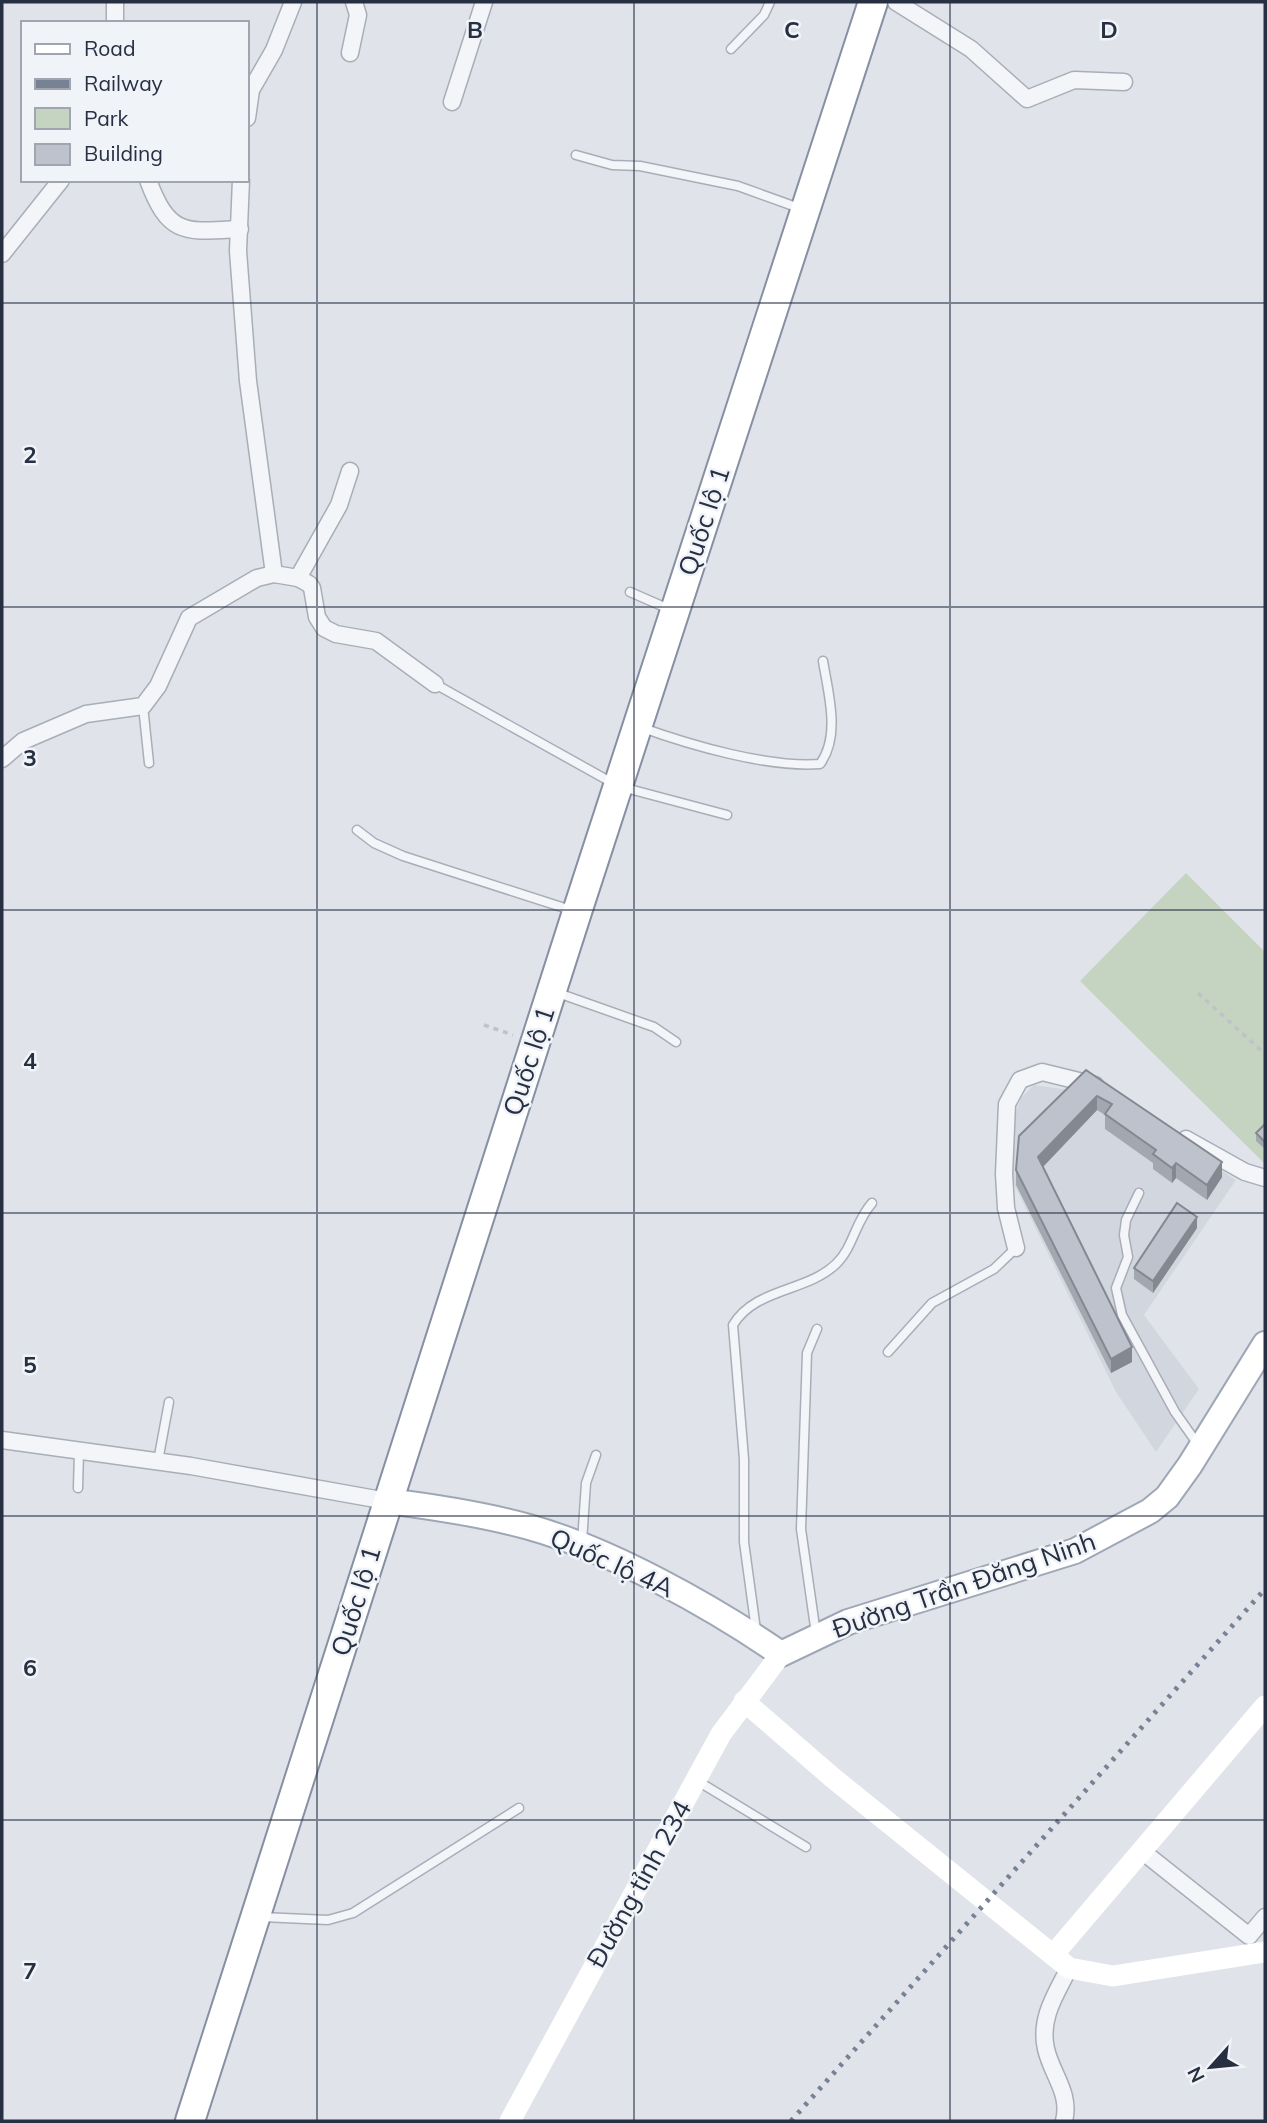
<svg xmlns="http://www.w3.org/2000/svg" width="1267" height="2123" font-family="Mulish,sans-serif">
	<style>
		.built { fill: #d2d6df }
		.green { fill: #c5d4c1 }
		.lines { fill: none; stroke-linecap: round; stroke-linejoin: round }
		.lane-casing { stroke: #a8aeb8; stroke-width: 11 }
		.street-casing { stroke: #a8aeb8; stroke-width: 19 }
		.primary-casing { stroke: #9fa7b7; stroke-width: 28 }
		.highway-casing { stroke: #8690a2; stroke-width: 32 }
		.path { stroke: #bec2c9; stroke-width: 3.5; stroke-dasharray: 5 5; stroke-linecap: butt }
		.lane { stroke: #f3f5f8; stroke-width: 8 }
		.street { stroke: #f3f5f8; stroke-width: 16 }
		.secondary { stroke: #fff; stroke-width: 21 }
		.primary { stroke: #fff; stroke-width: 24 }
		.highway { stroke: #fff; stroke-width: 28 }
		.rail { stroke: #788295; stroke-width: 5; stroke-dasharray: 3.5 7; stroke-linecap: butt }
		.wall { fill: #a3a7b0 }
		.shaded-wall { fill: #848890 }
		.building { fill: #bdc2cd; stroke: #848890; stroke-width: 2 }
		.grid { fill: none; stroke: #273043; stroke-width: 2; stroke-opacity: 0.55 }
		.labels { text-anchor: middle; stroke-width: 5; stroke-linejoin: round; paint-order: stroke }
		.street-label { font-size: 26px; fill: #273043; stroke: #f0f3f7 }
		.grid-label { font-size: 23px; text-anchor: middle; font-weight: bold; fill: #273043; stroke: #f0f3f7; stroke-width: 5; stroke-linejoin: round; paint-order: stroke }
	</style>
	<rect width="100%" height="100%" fill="#e0e4ea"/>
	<path class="built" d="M 1034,1085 L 1106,1095 L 1236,1180 L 1144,1315 L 1199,1389 L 1156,1452 L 1116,1392 L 1011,1178 L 1016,1112 L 1021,1098 Z"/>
	<path class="green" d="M 1186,873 L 1265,952 L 1265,1164 L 1080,981 Z"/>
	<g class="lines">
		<g class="lane-casing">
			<g id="lane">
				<path d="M 731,49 L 764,15 L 770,2"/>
				<path d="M 576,155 L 612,165 L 640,166 L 738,186 L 799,208"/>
				<path d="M 630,592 L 669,609"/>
				<path d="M 435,684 L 618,786 L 727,815"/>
				<path d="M 143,706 L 149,763"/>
				<path d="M 640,727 C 690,745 768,768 820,764 C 841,736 828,692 823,661"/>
				<path d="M 357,830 L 374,843 L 403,856 L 574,911"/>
				<path d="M 558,993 L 654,1027 L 676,1042"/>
				<path d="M 1139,1193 L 1126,1220 L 1124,1235 L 1128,1257 L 1116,1288 L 1122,1315 L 1175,1412 L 1199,1446"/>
				<path d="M 888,1352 L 932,1303 L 994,1269 L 1016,1248"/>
				<path d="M 158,1461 L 169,1402"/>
				<path d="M 78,1488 L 79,1451"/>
				<path d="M 582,1542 L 586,1483 L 596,1455"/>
				<path d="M 756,1630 L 744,1542 L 744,1459 L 733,1325 C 755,1288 807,1292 836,1264 C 853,1248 855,1222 872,1203"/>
				<path d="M 816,1634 L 801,1529 L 807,1353 L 817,1329"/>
				<path d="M 696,1780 L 806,1847"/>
				<path d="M 262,1917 L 328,1920 L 353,1913 L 519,1808"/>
			</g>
		</g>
		<g class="street-casing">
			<g id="street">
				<path d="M 115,2 L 115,23"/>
				<path d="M 896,2 L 971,49 L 1027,99 L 1074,80 L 1124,82"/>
				<path d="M 350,53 L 358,15 L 354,2"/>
				<path d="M 452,102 L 484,2"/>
				<path d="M 247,118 L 251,90 L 274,50 L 293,2"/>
				<path d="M 148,180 C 169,237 186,232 240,229"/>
				<path d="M 241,180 L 238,251 L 248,381 L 274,574"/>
				<path d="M 2,254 L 61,180"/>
				<path d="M 298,578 L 339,505 L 350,471"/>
				<path d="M 2,759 L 23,741 L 86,714 L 143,706 L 158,686 L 189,618 L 257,578 L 274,574 L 298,578 L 309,584 L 312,588 L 317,617 L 324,628 L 336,634 L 376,641 L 435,684"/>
				<path d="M 1186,1139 L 1245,1172 L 1265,1178"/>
				<path d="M 1016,1248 L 1006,1208 L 1004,1174 L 1007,1104 L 1020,1080 L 1042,1072 L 1095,1085"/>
				<path d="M 2,1440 L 191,1466 L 387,1501"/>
				<path d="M 1142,1851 L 1249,1936 L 1265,1917"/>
				<path d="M 1064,2121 C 1071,2093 1052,2075 1046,2049 C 1039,2018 1056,1994 1069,1968"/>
			</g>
		</g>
		<g class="primary-casing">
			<path id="primary" d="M 387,1501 C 435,1507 482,1514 529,1527 C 611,1550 711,1606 781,1654 L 848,1622 L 1075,1551 L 1150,1511 L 1167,1497 L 1190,1465 L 1265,1344"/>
		</g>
		<g class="highway-casing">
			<path id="highway" d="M 190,2121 L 577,912 L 873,2"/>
		</g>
		<g class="path">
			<path d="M 1198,993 L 1265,1054"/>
			<path d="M 484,1025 L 513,1035"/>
		</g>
		<use href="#lane" class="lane"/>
		<use href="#street" class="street"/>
		<g class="secondary">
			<path d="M 744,1701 L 833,1778 L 1069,1968 L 1113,1976 L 1265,1952"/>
			<path d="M 1053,1955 L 1265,1706"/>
			<path d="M 510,2121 L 721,1734 L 781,1654"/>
		</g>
		<use href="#primary" class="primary"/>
		<use href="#highway" class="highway"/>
		<path class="rail" d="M 791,2121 L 1265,1589"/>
	</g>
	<g class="wall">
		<path d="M 1086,1070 L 1222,1177 L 1207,1200 L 1176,1178 L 1172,1183 L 1153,1169 L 1153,1163 L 1105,1129 L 1105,1115 L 1097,1110 L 1043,1167 L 1132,1362 L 1111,1373 L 1016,1185 L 1016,1170 Z"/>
		<path d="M 1265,1124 L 1265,1149 L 1256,1141 L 1256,1133 Z"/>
		<path d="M 1197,1228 L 1153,1293 L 1134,1279 L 1134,1268 Z"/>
	</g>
	<g class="shaded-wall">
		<path d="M 1097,1096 L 1097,1110 L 1038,1172 L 1038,1157 Z"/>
		<path d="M 1222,1162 L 1222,1177 L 1207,1200 L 1207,1185 Z"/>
		<path d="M 1176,1163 L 1176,1178 L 1172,1183 L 1172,1168 Z"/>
		<path d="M 1197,1217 L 1197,1228 L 1153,1293 L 1153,1281 Z"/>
		<path d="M 1132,1347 L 1132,1362 L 1111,1373 L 1111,1359 Z"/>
	</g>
	<g class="building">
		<path d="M 1086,1070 L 1222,1162 L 1207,1185 L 1176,1163 L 1172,1168 L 1153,1154 L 1156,1150 L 1105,1114 L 1112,1104 L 1097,1096 L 1038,1157 L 1132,1347 L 1111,1359 L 1016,1170 L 1019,1136 Z"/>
		<path d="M 1265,1124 L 1265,1142 L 1256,1133 Z"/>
		<path d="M 1177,1203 L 1197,1217 L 1153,1281 L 1134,1268 Z"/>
	</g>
	<path class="grid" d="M 317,2 L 317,2121M 634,2 L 634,2121M 950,2 L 950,2121M 2,303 L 1265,303M 2,607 L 1265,607M 2,910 L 1265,910M 2,1213 L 1265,1213M 2,1516 L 1265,1516M 2,1820 L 1265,1820"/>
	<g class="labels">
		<g class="street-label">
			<text transform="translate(704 521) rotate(-72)" y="9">Quốc lộ 1</text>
			<text transform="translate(529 1061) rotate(-72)" y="9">Quốc lộ 1</text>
			<text transform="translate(612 1563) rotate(24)" y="9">Quốc lộ 4A</text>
			<text transform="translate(964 1585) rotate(-19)" y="9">Đường Trần Đăng Ninh</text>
			<text transform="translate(356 1601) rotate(-73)" y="9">Quốc lộ 1</text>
			<text transform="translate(639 1884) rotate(-61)" y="9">Đường tỉnh 234</text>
		</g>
	</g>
	<g class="grid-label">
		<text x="475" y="38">B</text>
		<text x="792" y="38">C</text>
		<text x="1109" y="38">D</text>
		<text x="30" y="463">2</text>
		<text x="30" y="766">3</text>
		<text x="30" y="1069">4</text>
		<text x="30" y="1373">5</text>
		<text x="30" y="1676">6</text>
		<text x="30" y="1979">7</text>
	</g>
	<rect width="1267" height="2123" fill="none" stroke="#273043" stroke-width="7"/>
	<rect x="21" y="21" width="228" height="161" fill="#f0f3f7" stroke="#a0a5af" stroke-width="2"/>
	<rect x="35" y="44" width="35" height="10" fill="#ffffff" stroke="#a0a5af" stroke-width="2"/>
	<text x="84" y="56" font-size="21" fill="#273043">Road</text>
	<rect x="35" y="79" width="35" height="10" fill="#788295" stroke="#a0a5af" stroke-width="2"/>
	<text x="84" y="91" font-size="21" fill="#273043">Railway</text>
	<rect x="35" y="108" width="35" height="21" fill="#c5d4c1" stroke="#a0a5af" stroke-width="2"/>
	<text x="84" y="126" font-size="21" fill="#273043">Park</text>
	<rect x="35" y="144" width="35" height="21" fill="#bdc2cd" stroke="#a0a5af" stroke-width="2"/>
	<text x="84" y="161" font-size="21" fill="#273043">Building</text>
	<g transform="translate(1211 2067) rotate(243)" stroke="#f0f3f7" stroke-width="5" paint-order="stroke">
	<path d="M0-5L12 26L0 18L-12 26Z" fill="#273043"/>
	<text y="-10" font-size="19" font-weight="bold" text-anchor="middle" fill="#273043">N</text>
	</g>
</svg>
